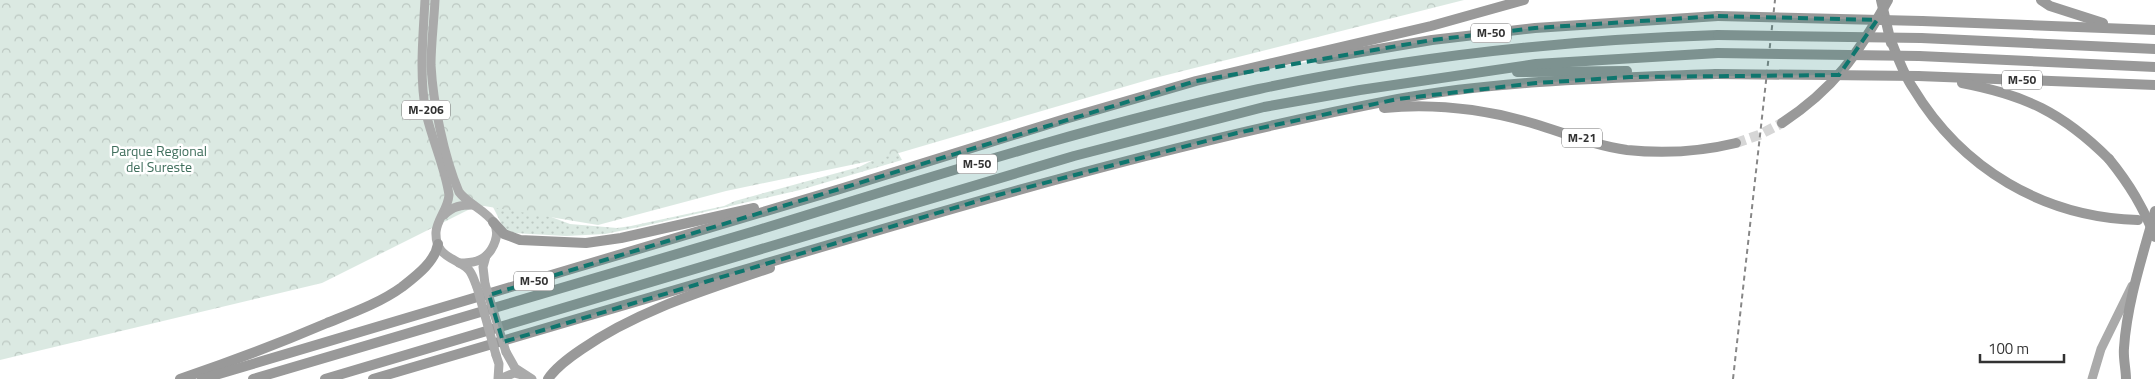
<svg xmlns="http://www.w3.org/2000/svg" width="2155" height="379" font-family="'Titillium Web',sans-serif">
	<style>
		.grass { fill: url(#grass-dots) }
		.park { fill: url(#park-crowns) }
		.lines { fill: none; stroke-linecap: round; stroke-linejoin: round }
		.highway-tunnel { stroke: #d6d6d6; stroke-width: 10; stroke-dasharray: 10 5; stroke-linecap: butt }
		.major { stroke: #aaa; stroke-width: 9 }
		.highway { stroke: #999; stroke-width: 10 }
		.rail { stroke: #878787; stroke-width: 2; stroke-dasharray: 5 4; stroke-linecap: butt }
		.major-bridge { stroke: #aaa; stroke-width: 9 }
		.highway-bridge { stroke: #999; stroke-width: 10 }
		.marked { fill: #0f766e; fill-opacity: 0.2; stroke: #0f766e; stroke-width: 4; stroke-dasharray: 10 6; stroke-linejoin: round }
		.labels { text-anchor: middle; stroke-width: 5; stroke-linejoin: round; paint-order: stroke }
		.shield { fill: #fff; stroke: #707070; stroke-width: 1 }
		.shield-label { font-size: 12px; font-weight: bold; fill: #323232 }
		.park-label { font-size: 14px; fill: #3f6e5c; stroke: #fff }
	</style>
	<defs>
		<pattern id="grass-dots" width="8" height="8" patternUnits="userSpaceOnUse" patternTransform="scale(1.25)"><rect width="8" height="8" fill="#dbe9e2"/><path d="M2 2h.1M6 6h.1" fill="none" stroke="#bcc8c2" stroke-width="1.8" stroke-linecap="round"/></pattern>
		<pattern id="park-crowns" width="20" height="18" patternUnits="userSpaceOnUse" patternTransform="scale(1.25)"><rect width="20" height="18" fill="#dbe9e2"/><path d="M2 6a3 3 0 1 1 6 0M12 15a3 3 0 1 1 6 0" fill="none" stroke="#bcc8c2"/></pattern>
	</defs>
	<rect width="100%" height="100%" fill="#fff"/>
	<path class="grass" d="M 896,149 L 902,160 L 800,190 L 644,226 L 605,234 L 566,236 L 513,233 L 504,229 L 493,207 L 484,199 L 546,215 L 570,224 L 617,228 L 631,226 L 724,206 L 735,201 L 859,167 Z"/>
	<path class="park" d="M 0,0 L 1464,0 L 1151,79 L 875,160 L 726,191 L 598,225 L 478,205 L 322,283 L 0,360 Z"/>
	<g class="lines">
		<path class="highway-tunnel" d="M 1736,143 L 1759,135 L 1782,123"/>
		<g class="major">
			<path d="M 425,0 C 423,37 419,76 426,113 C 432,140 445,167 449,195 C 448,209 437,219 436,232 C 435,257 454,257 468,269 C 473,274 474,281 477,287"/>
			<path d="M 435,0 C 434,21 431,44 431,65 C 433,103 444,157 459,192 C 473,211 511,217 491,250 C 483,262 472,263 459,263"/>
			<path d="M 444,215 C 453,206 461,205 473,205"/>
			<path d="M 485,284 L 483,267 L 486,256"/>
			<path d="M 506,352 L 515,368 L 532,379"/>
			<path d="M 496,355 L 499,364 L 498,379"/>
			<path d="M 500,379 L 514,373 L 522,375"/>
			<path d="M 2092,379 L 2101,349 L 2132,286"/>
		</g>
		<g class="highway">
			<path d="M 2041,0 L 2050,6 L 2103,23"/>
			<path d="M 1922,21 L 2155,30"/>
			<path d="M 1921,38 L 2155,49"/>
			<path d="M 1892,43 C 1898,58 1904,75 1913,88 C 1962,169 2043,217 2138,220"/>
			<path d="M 1919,56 L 2155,67"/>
			<path d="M 1319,59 L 1432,40 L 1535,28 L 1718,16"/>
			<path d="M 1517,72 L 1627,71"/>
			<path d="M 1918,76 L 2155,85"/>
			<path d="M 1962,83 C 2025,95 2063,113 2109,159"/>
			<path d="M 1384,108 C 1436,103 1485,109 1535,124 C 1565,133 1596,146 1627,150 C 1665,154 1699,152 1736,143"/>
			<path d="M 1782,123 C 1835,88 1858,54 1888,0"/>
			<path d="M 493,222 L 504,234 L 520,240 L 586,243 L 621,238 L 754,208"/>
			<path d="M 180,379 C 230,362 278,344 327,323 C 352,313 380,303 402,287 C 416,276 435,262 438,244"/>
			<path d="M 202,379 L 840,189 L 1065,119 L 1196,81 L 1431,26 L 1524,0"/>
			<path d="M 253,379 C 421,331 588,281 755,231 C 922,180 1088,126 1259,89 C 1412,56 1562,40 1718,35"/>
			<path d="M 325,379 L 1074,156 L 1264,107 L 1360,90 L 1536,64 L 1718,53"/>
			<path d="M 373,379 C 546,329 719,277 893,226 C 1060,177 1227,132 1398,99 C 1502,80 1610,78 1716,74"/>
			<path d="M 548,379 C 556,367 570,357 582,349 C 638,310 706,290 770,268"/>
			<path d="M 2126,379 C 2126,369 2123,358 2124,348 C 2127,302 2143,255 2155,211"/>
		</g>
		<path class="rail" d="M 1733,379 L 1775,0"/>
		<g class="major-bridge">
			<path d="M 485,284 L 506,352"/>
			<path d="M 477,287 L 496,355"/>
		</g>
		<g class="highway-bridge">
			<path d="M 1881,0 L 1891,43"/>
			<path d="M 1718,16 L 1922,21"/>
			<path d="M 1718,35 L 1921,38"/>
			<path d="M 1718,53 L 1919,56"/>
			<path d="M 1716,74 L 1918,76"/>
			<path d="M 2109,159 C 2130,185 2143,207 2155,237"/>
		</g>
	</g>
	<path class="marked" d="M 1718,16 L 1877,20 L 1839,75 L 1630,77 L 1536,83 L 1398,99 L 1237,133 L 998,195 L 503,342 L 489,295 L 1196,81 L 1432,40 L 1535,28 Z"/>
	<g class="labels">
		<g class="shield">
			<rect x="1471" y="23.5" width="40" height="19" rx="4"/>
			<rect x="2002" y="70.5" width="40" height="19" rx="4"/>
			<rect x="402" y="100.5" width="48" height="19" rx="4"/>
			<rect x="1562" y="128.5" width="40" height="19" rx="4"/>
			<rect x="957" y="154.5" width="40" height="19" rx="4"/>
			<rect x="514" y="271.5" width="40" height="19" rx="4"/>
		</g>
		<g class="shield-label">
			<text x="1491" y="37">M-50</text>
			<text x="2022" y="84">M-50</text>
			<text x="426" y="114">M-206</text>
			<text x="1582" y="142">M-21</text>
			<text x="977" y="168">M-50</text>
			<text x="534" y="285">M-50</text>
		</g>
		<g class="park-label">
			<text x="159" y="156">Parque Regional<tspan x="159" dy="16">del Sureste</tspan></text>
		</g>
	</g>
	<path d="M1980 354v8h84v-8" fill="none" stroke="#323232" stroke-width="2.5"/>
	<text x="1988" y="354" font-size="15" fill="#323232" stroke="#ffffff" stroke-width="4" paint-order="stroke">100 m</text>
</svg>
